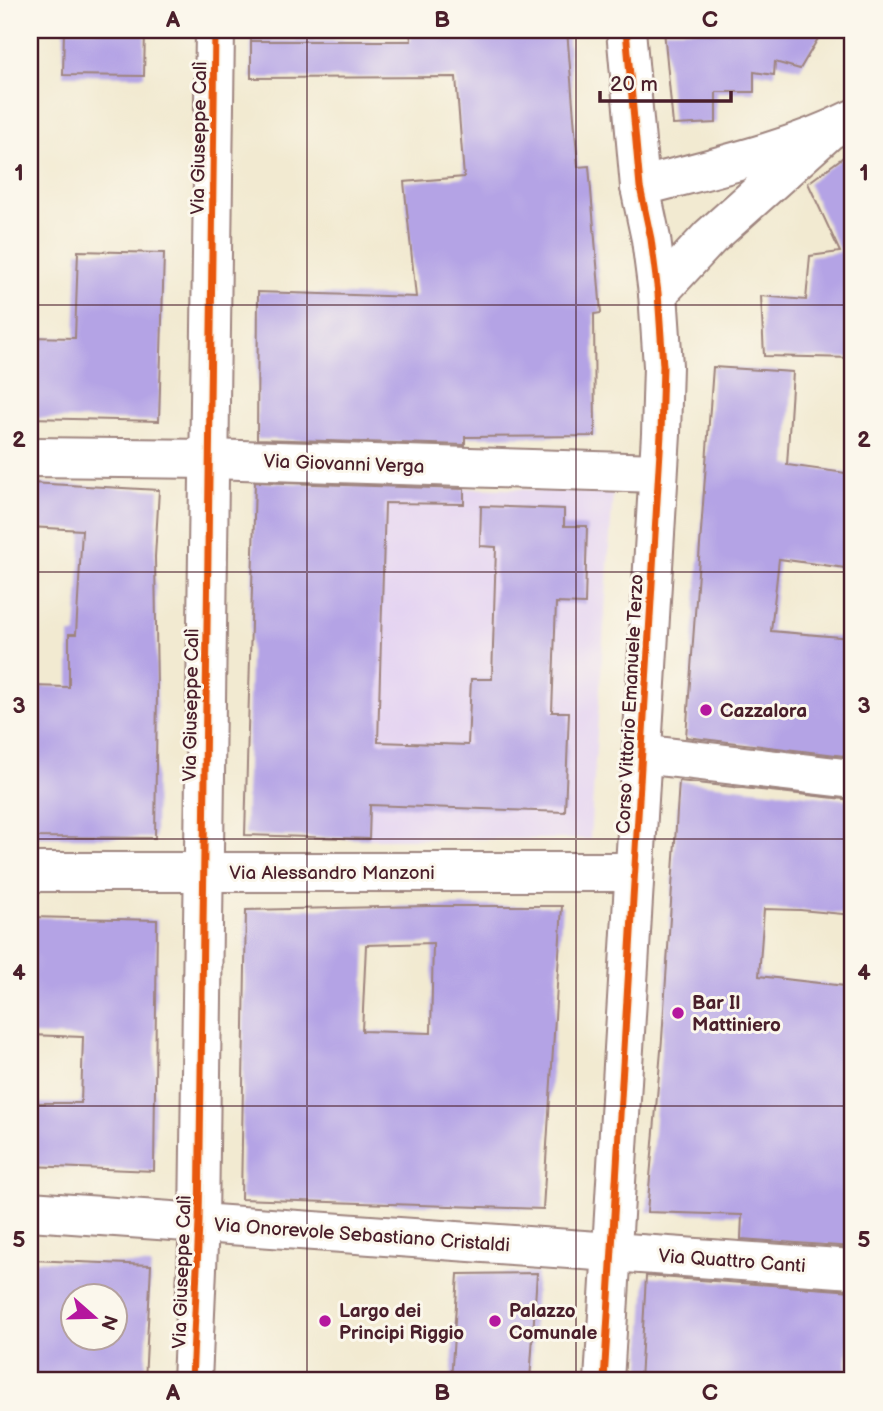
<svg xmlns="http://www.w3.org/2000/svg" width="883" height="1411" font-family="'Balsamiq Sans',sans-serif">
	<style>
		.built { fill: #e4d3f2 }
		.building { fill: #b4a3e5; fill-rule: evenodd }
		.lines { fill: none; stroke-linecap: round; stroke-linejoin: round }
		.minor-casing { stroke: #9e847e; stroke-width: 42 }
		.minor { stroke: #fff; stroke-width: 38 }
		.cycleway-casing { stroke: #fbf7ec; stroke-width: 11 }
		.cycleway { stroke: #e8590c; stroke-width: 7 }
		.grid { fill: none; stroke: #4a1f2b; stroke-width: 2; stroke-opacity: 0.55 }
		.poi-dot { fill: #b5179e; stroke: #fbf7ec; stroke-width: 2.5 }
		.labels { text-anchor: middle; stroke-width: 6; stroke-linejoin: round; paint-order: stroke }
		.street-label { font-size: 19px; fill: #4a1f2b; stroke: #fbf7ec }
		.poi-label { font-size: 19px; font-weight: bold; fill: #4a1f2b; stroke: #fbf7ec; text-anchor: start }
		.neatline { fill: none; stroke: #4a1f2b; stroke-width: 2.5 }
		.grid-label { font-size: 23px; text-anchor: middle; font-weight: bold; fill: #4a1f2b }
	</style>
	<rect width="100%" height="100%" fill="#fbf7ec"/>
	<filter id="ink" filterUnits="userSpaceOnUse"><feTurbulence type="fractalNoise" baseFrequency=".0143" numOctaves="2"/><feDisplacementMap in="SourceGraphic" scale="14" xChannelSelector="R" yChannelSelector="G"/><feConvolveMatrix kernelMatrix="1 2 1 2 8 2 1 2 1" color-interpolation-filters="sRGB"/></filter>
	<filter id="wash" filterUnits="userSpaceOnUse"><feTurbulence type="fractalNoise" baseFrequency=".00686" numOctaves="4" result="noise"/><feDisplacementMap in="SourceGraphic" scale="28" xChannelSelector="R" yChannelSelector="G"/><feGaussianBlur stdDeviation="1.57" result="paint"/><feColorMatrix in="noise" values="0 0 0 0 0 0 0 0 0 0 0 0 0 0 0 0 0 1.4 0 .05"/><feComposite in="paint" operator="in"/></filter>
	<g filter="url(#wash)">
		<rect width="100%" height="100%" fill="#f2ead1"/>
		<path class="built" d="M 385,487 L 613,491 L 590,839 L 369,839 L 372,714 Z"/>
		<g id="blocks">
			<g class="building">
				<path d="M 64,30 L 145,30 L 144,76 L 63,75 Z"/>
				<path d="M 410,30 L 567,30 L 578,167 L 589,166 L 601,313 L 594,314 L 595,436 L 465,437 L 465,445 L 257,439 L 258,292 L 416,297 L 404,182 L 464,177 L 456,77 L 251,78 L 251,41 L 411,41 Z"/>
				<path d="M 664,30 L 823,30 L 800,69 L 775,62 L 774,75 L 754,72 L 754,92 L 716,92 L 716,123 L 673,125 Z"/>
				<path d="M 853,150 L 853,358 L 764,356 L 761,296 L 806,300 L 810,256 L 840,252 L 808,183 Z"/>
				<path d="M 78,251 L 164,253 L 159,421 L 30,418 L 30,337 L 75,338 Z"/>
				<path d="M 713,367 L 793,372 L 787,465 L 853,474 L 853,569 L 779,559 L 771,631 L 851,638 L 847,686 L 853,687 L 853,757 L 686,737 Z"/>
				<path d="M 255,482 L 464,489 L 464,504 L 385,503 L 378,742 L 468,745 L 471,679 L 492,679 L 496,547 L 480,546 L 481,506 L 564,509 L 564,526 L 587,526 L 585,604 L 556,603 L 552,712 L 569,712 L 565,812 L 370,805 L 369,839 L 245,835 Z"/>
				<path d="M 30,483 L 159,490 L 155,557 L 157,692 L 155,838 L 30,837 L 30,686 L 69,687 L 69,634 L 76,634 L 82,530 L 30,527 Z"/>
				<path d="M 679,781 L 853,800 L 853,915 L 800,910 L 764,909 L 759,976 L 853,987 L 853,1247 L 741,1239 L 742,1215 L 647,1212 L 662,1039 Z"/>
				<path d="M 428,906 L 562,906 L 543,1209 L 241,1199 L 246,910 ZM 433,943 L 431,1033 L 362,1031 L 366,945 Z"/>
				<path d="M 30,917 L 157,920 L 154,1171 L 30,1166 L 30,1103 L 81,1103 L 83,1037 L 30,1035 Z"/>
				<path d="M 30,1260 L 151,1265 L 145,1381 L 30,1381 ZM 74,1296 L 116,1296 L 116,1338 L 74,1338 Z"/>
				<path d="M 537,1273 L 530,1381 L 451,1381 L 458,1274 Z"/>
				<path d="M 646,1276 L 853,1291 L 845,1381 L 640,1381 Z"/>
			</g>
		</g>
	</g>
	<g filter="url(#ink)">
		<use href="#blocks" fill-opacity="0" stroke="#9e847e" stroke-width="2"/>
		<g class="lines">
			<g class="minor-casing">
				<g id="minor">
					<path d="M 640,187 C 711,168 787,152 853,119"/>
					<path d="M 658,293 L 710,237 L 826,133"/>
					<path d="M 30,457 L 210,459 L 658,473"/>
					<path d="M 641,754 L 853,779"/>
					<path d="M 30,872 L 634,872"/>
					<path d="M 30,1211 L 853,1269"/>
					<path d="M 192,1381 L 199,1223 L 215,30"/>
					<path d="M 604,1381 L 661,434 L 663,366 L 658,293 L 651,239 L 640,187 L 626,30"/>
				</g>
			</g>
			<use href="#minor" class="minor"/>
			<g class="cycleway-casing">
				<g id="cycleway">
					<path d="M 192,1381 L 199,1223 L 215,30"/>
					<path d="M 604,1381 L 661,434 L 663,366 L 658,293 L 651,239 L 640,187 L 626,30"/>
				</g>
			</g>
			<use href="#cycleway" class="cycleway"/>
		</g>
	</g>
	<path class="grid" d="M 307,30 L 307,1381M 576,30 L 576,1381M 30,305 L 853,305M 30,572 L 853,572M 30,839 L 853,839M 30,1106 L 853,1106"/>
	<g class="poi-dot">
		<circle cx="706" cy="710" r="7"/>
		<circle cx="678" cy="1013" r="7"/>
		<circle cx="325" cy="1321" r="7"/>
		<circle cx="495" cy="1321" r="7"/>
	</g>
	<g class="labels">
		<g class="street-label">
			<text transform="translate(198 138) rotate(-89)" y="7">Via Giuseppe Calì</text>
			<text transform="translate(344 463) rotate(2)" y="7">Via Giovanni Verga</text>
			<text transform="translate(629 704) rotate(-87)" y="7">Corso Vittorio Emanuele Terzo</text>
			<text transform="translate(190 705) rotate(-89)" y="7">Via Giuseppe Calì</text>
			<text x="332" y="879">Via Alessandro Manzoni</text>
			<text transform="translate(362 1234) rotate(4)" y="7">Via Onorevole Sebastiano Cristaldi</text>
			<text transform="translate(732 1260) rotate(4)" y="7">Via Quattro Canti</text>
			<text transform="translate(181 1272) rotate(-88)" y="7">Via Giuseppe Calì</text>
		</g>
		<g class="poi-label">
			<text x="720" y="717">Cazzalora</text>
			<text x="692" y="1009">Bar Il<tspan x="692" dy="22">Mattiniero</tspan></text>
			<text x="339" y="1317">Largo dei<tspan x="339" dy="22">Principi Riggio</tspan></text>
			<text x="509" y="1317">Palazzo<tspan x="509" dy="22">Comunale</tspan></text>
		</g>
	</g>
	<rect width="883" height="1411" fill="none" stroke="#fbf7ec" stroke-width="77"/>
	<g transform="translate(94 1317) rotate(110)"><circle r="33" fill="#fbf7ec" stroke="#b4a19f" stroke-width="2"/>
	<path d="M0-5L12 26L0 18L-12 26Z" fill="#b5179e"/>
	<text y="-10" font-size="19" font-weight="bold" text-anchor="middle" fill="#4a1f2b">N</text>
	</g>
	<path d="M600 91v10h131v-10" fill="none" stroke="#4a1f2b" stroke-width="3.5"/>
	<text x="610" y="91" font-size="21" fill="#4a1f2b" stroke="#fbf7ec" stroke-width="5" paint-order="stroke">20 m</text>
	<rect x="38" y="38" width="806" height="1334" class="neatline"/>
	<g class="grid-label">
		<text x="173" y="27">A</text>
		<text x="442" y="27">B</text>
		<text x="710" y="27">C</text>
		<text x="19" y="180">1</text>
		<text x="864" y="180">1</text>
		<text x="19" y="447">2</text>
		<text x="864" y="447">2</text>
		<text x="19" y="713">3</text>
		<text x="864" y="713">3</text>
		<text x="19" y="980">4</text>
		<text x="864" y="980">4</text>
		<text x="19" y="1247">5</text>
		<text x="864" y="1247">5</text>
		<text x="173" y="1400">A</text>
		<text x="442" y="1400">B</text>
		<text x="710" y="1400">C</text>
	</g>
</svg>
